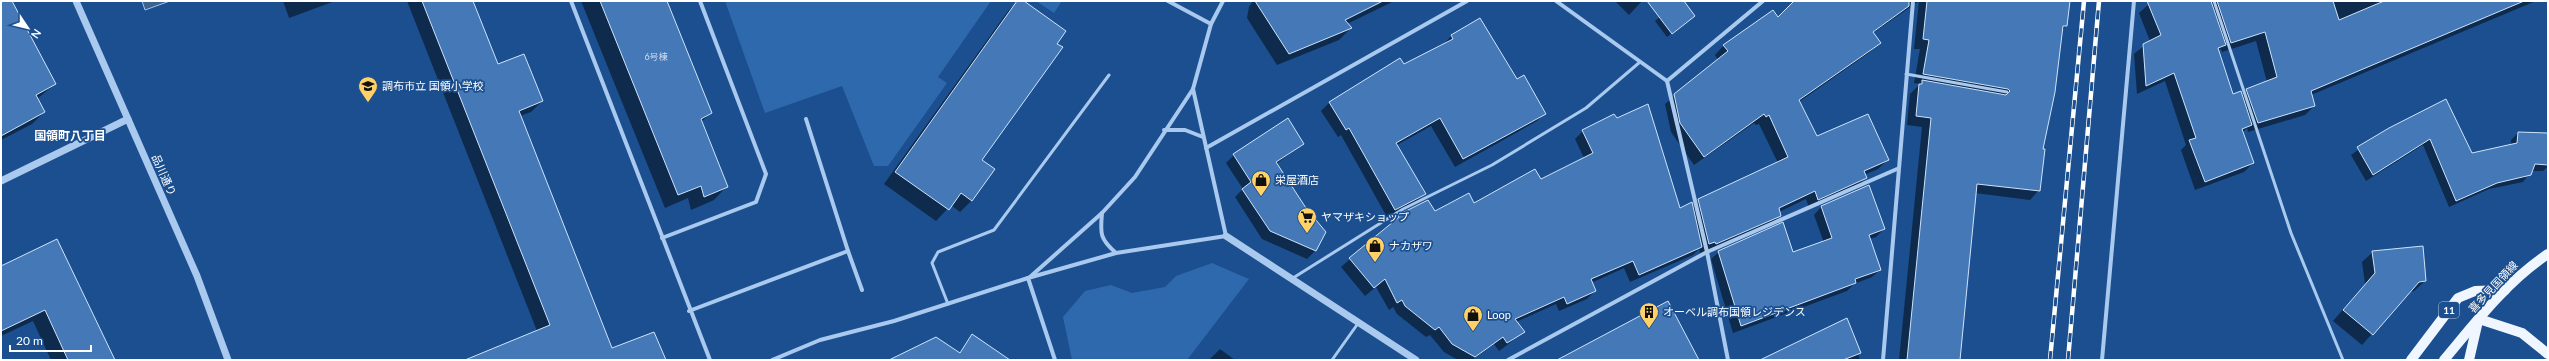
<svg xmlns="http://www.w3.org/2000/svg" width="2549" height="361" font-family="Lato,'Noto Sans JP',sans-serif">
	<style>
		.green { fill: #2e69ad }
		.water { fill: #3c6290; stroke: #9cc4f0 }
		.shadow { fill: #0007; fill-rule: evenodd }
		.building { fill: #4478b7; stroke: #cfe3fa }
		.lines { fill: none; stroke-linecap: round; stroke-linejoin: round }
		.service { stroke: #a9c9ee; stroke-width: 3 }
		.minor { stroke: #a9c9ee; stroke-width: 4 }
		.tertiary { stroke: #a9c9ee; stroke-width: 7 }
		.primary { stroke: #f0f6ff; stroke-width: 10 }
		.rail-casing { stroke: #fff; stroke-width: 4.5 }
		.rail { stroke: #1b4f8f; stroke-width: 3; stroke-dasharray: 9; stroke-linecap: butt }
		.labels { text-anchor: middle; stroke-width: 3.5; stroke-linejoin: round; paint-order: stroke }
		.number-label { font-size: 9px; fill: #d0dded }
		.shield { fill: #1b4f8f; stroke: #bbcadd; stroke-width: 1 }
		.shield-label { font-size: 10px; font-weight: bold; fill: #fff }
		.poi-label { font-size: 11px; fill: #fff; stroke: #1b4f8f; text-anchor: start }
		.street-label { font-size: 11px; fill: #fff; stroke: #1b4f8f }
		.neighbourhood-label { font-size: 12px; font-weight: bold; fill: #fff; stroke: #1b4f8f }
	</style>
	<rect width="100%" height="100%" fill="#1b4f8f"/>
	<g class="green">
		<path d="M 725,1 L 991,1 L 938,77 L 947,83 L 888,166 L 874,166 L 842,86 L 765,113 Z"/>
		<path d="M 1036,1 L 1062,1 L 1054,13 Z"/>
		<path d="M 1212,263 L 1249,279 L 1187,360 L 1072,360 L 1063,317 L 1085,291 L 1111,285 L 1132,293 L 1165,287 L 1176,276 Z"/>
	</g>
	<path class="water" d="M 142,1 L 170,1 L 145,10 Z"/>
	<g class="shadow">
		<path d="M 1,1 L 11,1 L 55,84 L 37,99 L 44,112 L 32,124 L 1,140 Z"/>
		<path d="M 283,1 L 335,1 L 289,18 Z"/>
		<path d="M 407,1 L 472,1 L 497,65 L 542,101 L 531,112 L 520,116 L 612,350 L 665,360 L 465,360 L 537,331 Z"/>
		<path d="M 581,1 L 666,1 L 711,113 L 701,122 L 727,186 L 714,200 L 691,210 L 688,198 L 665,208 Z"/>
		<path d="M 1018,1 L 1022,1 L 972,200 L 960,212 L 951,205 L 936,221 L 884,184 L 1008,11 Z"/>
		<path d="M 1253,1 L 1394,1 L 1347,24 L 1351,28 L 1339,40 L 1277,65 L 1247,18 L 1249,7 Z"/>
		<path d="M 1615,1 L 1642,1 L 1629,15 Z"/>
		<path d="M 1680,1 L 1683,1 L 1694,16 L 1667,37 L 1655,21 Z"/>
		<path d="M 1795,1 L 1919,1 L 1873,33 L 1879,43 L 1870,52 L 1799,102 L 1816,138 L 1888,160 L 1878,169 L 1864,175 L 1865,178 L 1856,188 L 1809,208 L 1806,199 L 1779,212 L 1780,215 L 1771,225 L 1700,253 L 1699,249 L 1693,255 L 1630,282 L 1624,268 L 1591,283 L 1595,291 L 1587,299 L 1559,311 L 1556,304 L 1516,322 L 1519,334 L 1511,342 L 1499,351 L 1494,344 L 1472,360 L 1458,360 L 1444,352 L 1430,335 L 1426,337 L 1397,314 L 1393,307 L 1389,310 L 1376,287 L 1365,296 L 1341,267 L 1399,216 L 1474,205 L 1540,181 L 1584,158 L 1575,139 L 1583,131 L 1679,209 L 1692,207 L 1699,200 L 1778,163 L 1759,124 L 1756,125 L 1754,123 L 1694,165 L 1671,132 L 1665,104 L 1718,60 L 1715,55 L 1724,45 L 1778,19 Z"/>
		<path d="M 1919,1 L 2069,1 L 2066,26 L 2062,30 L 2042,150 L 2039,190 L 2030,200 L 1975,193 L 1959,360 L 1899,360 L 1922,127 L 1907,125 L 1910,94 L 1920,84 L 1914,83 L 1920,49 L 1914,49 Z"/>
		<path d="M 2156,1 L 2536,1 L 2311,95 L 2314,106 L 2305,115 L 2248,132 L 2247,128 L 2242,133 L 2253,163 L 2244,172 L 2195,190 L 2181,150 L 2186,145 L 2165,81 L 2137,94 L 2134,54 L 2150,41 L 2139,13 L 2149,4 ZM 2256,41 L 2267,82 L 2247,89 L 2241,95 L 2233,95 L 2218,51 L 2221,49 L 2222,52 Z"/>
		<path d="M 1479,19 L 1517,80 L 1545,113 L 1537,121 L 1455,167 L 1431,126 L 1397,145 L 1424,194 L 1416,202 L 1387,217 L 1341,135 L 1338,137 L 1321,111 L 1329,103 L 1400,59 L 1404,66 L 1444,44 L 1451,36 Z"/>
		<path d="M 2446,100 L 2472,154 L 2511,145 L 2511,140 L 2518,133 L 2548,134 L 2548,166 L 2543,171 L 2531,171 L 2523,182 L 2489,189 L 2449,207 L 2423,145 L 2366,181 L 2351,155 L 2389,128 Z"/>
		<path d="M 1288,120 L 1303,144 L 1276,164 L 1315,251 L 1307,259 L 1262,239 L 1235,197 L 1243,189 L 1226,163 L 1234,155 Z"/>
		<path d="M 1868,186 L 1884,229 L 1876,237 L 1869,239 L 1880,270 L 1872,277 L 1854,284 L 1847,291 L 1733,333 L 1711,259 L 1719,252 L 1792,254 L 1824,243 L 1814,215 L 1821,207 Z"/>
		<path d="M 2373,252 L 2425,281 L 2414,291 L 2409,292 L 2362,345 L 2333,321 L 2365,284 L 2362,262 Z"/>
		<path d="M 1,267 L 114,360 L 51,360 L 33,321 L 1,336 Z"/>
		<path d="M 1846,319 L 1860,360 L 1763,360 Z"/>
		<path d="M 1220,349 L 1235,360 L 1209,360 Z"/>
	</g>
	<g class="building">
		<path d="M 1,1 L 12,1 L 56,84 L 36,95 L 45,112 L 1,136 Z"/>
		<path d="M 422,1 L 473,1 L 498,64 L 524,54 L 543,101 L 519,111 L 612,348 L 654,332 L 666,360 L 465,360 L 550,325 Z"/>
		<path d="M 600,1 L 667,1 L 712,113 L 701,119 L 728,187 L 704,197 L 701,186 L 678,195 Z"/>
		<path d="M 1017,1 L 1024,1 L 1066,31 L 1057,44 L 1063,47 L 982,160 L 995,169 L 972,201 L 961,193 L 949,210 L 895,172 Z"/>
		<path d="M 1255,1 L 1383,1 L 1345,20 L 1352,28 L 1289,54 Z"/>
		<path d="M 1647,1 L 1684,1 L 1695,16 L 1672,34 Z"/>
		<path d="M 1794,1 L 1909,1 L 1909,6 L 1873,32 L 1881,43 L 1799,100 L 1817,136 L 1868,114 L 1889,160 L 1864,171 L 1867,178 L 1818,200 L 1815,191 L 1779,208 L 1781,216 L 1716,244 L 1715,242 L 1709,244 L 1698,199 L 1788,157 L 1769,115 L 1766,117 L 1764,114 L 1704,157 L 1680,123 L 1674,94 L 1728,51 L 1723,45 L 1773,10 L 1778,17 Z"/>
		<path d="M 1927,1 L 2070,1 L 2067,26 L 2063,26 L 2055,92 L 2043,149 L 2045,149 L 2040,191 L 1977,184 L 1960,360 L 1907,360 L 1931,118 L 1916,116 L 1919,84 L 1922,84 L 1922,80 L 2006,95 L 2010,91 L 2008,89 L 1923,74 L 1929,40 L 1923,39 Z"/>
		<path d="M 2147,1 L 2211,1 L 2226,45 L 2218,48 L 2233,94 L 2241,91 L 2252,125 L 2242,129 L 2254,163 L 2205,182 L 2189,140 L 2196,138 L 2174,73 L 2146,86 L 2143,44 L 2161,35 Z"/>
		<path d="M 2217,1 L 2333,1 L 2339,20 L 2384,1 L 2524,1 L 2311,91 L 2315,106 L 2258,123 L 2246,89 L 2277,77 L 2265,32 L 2231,43 Z"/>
		<path d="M 1480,18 L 1517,79 L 1524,75 L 1546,114 L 1463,159 L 1440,118 L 1396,143 L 1426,194 L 1395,210 L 1349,128 L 1346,130 L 1329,102 L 1400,58 L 1404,64 L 1453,39 L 1451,35 Z"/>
		<path d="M 2446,99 L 2472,153 L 2517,143 L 2518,132 L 2548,133 L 2548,165 L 2535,164 L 2531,175 L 2497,183 L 2456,201 L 2430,139 L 2373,175 L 2357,147 L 2389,128 Z"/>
		<path d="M 1648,104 L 1680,208 L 1692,202 L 1702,247 L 1639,275 L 1633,261 L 1591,279 L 1596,291 L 1567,304 L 1564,297 L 1515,319 L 1525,332 L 1507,343 L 1503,337 L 1475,357 L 1452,344 L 1439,327 L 1435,330 L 1405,306 L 1402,300 L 1397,303 L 1385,279 L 1374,288 L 1349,258 L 1399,217 L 1398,215 L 1428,200 L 1435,211 L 1469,193 L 1474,203 L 1535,169 L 1541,179 L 1593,153 L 1582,130 L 1614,114 L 1617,118 Z"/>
		<path d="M 1288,118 L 1304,144 L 1276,162 L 1306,208 L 1326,232 L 1316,251 L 1270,231 L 1242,189 L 1251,182 L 1233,154 Z"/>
		<path d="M 1869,185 L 1885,229 L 1869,235 L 1881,270 L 1855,279 L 1856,283 L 1741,326 L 1718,251 L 1783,222 L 1793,252 L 1832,238 L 1821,206 Z"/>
		<path d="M 57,239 L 115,360 L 68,360 L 45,310 L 1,331 L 1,266 Z"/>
		<path d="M 2423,246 L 2426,281 L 2419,282 L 2373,335 L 2343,310 L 2375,273 L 2372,251 Z"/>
		<path d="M 1668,301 L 1699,360 L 1557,360 L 1604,335 Z"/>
		<path d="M 1847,318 L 1861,353 L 1843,360 L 1760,360 Z"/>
		<path d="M 972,334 L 1010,360 L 889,360 L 936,337 L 960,353 Z"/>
	</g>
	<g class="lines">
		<g class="service">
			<path d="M 2214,1 L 2291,233 L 2343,360"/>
			<path d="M 1906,74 L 2007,92"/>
			<path d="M 1293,278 L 1403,209 L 1492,165 L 1586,108 L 1640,62"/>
			<path d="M 948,304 L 932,263 L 938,252 L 994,230 L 1109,75"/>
			<path d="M 1332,360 L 1359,322"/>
		</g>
		<g class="minor">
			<path d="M 571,1 L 710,360"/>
			<path d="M 1168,1 L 1211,24"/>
			<path d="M 1556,1 L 1667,81 L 1763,1"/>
			<path d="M 1667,81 L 1707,252 L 1728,360"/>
			<path d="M 1164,130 L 1185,130 L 1203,137"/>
			<path d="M 1206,148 L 1467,1"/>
			<path d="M 1102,213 C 1100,234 1100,239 1116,253"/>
			<path d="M 662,238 L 756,202 L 766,174 L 700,1"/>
			<path d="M 848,251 L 862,290"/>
			<path d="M 1030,277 L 1102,213 L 1135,177 L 1193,89 L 1211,24 L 1223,1"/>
			<path d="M 1028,278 L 1055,360"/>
			<path d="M 689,311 L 848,251 L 806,119"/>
			<path d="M 772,360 L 820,340 L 894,321 L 1028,278 L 1116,253 L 1226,236 L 1193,89"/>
			<path d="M 1508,360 L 1707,252 L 1897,169"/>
			<path d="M 1883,360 L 1913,1"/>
			<path d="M 2102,360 L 2134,1"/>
		</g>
		<g class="tertiary">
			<path d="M 76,1 L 197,276 L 228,360"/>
			<path d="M 1,181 L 128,119"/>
			<path d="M 1226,236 L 1416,360"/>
		</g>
		<g class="primary">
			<path d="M 2479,319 L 2522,333 L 2548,354"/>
			<path d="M 2411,360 L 2458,298 L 2475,291 L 2505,290"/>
			<path d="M 2444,360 C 2476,322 2506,282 2548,254"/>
			<path d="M 2469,360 L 2478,321"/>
		</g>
		<g class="rail-casing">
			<g id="rail">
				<path d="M 2050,360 L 2084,1"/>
				<path d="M 2068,360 L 2099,1"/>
			</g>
		</g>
		<use href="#rail" class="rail"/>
	</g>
	<defs>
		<g id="school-pin" transform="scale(1)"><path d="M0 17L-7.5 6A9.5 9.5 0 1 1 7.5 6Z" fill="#ffd166" stroke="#1b4f8f"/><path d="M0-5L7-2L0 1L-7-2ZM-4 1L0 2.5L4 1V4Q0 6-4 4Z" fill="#111"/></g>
		<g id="shop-pin" transform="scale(1)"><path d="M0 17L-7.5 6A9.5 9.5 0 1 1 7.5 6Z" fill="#ffd166" stroke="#1b4f8f"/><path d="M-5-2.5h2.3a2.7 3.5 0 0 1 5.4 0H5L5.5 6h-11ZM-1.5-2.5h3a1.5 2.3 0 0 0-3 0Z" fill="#111"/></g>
		<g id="supermarket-pin" transform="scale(1)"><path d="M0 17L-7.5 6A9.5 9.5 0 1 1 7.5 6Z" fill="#ffd166" stroke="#1b4f8f"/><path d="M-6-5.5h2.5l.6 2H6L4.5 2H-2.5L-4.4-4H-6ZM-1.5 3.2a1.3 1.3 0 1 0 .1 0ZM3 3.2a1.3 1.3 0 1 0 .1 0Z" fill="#111"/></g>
		<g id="building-pin" transform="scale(1)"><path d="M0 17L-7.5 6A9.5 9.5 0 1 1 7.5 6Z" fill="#ffd166" stroke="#1b4f8f"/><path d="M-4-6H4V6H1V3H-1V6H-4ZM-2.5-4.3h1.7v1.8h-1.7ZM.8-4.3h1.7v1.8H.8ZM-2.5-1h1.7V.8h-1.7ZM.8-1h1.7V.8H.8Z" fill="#111"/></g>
	</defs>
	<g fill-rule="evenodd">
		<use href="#school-pin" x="368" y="86"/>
		<use href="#shop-pin" x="1261" y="180"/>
		<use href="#supermarket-pin" x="1307" y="217"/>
		<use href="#shop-pin" x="1375" y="246"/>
		<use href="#building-pin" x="1649" y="312"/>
		<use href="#shop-pin" x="1473" y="315"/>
	</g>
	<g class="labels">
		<g class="number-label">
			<text x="656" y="60">6号棟</text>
		</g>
		<rect class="shield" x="2439" y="302" width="20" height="16" rx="3"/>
		<g class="shield-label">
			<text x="2449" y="314">11</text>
		</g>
		<g class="poi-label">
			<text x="382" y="90">調布市立 国領小学校</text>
			<text x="1275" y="184">栄屋酒店</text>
			<text x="1321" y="221">ヤマザキショップ</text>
			<text x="1389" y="250">ナカザワ</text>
			<text x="1663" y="316">オーベル調布国領レジデンス</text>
			<text x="1487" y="319">Loop</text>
		</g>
		<g class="street-label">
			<text transform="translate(164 175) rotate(66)" y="4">品川通り</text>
			<text transform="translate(2493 287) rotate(-47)" y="4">喜多見国領線</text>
		</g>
		<g class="neighbourhood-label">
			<text x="70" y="140">国領町八丁目</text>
		</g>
	</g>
	<rect width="2549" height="361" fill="none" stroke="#ffffff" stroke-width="4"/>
	<g transform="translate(28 28) rotate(125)" stroke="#1b4f8f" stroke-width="3" paint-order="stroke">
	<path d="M0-3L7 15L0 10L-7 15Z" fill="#ffffff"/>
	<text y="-6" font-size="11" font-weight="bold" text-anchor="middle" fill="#ffffff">N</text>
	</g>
	<path d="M10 345v6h81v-6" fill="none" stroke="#ffffff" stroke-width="2"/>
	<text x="16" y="345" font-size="12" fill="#ffffff" stroke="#1b4f8f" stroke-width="3" paint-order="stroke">20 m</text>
</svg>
